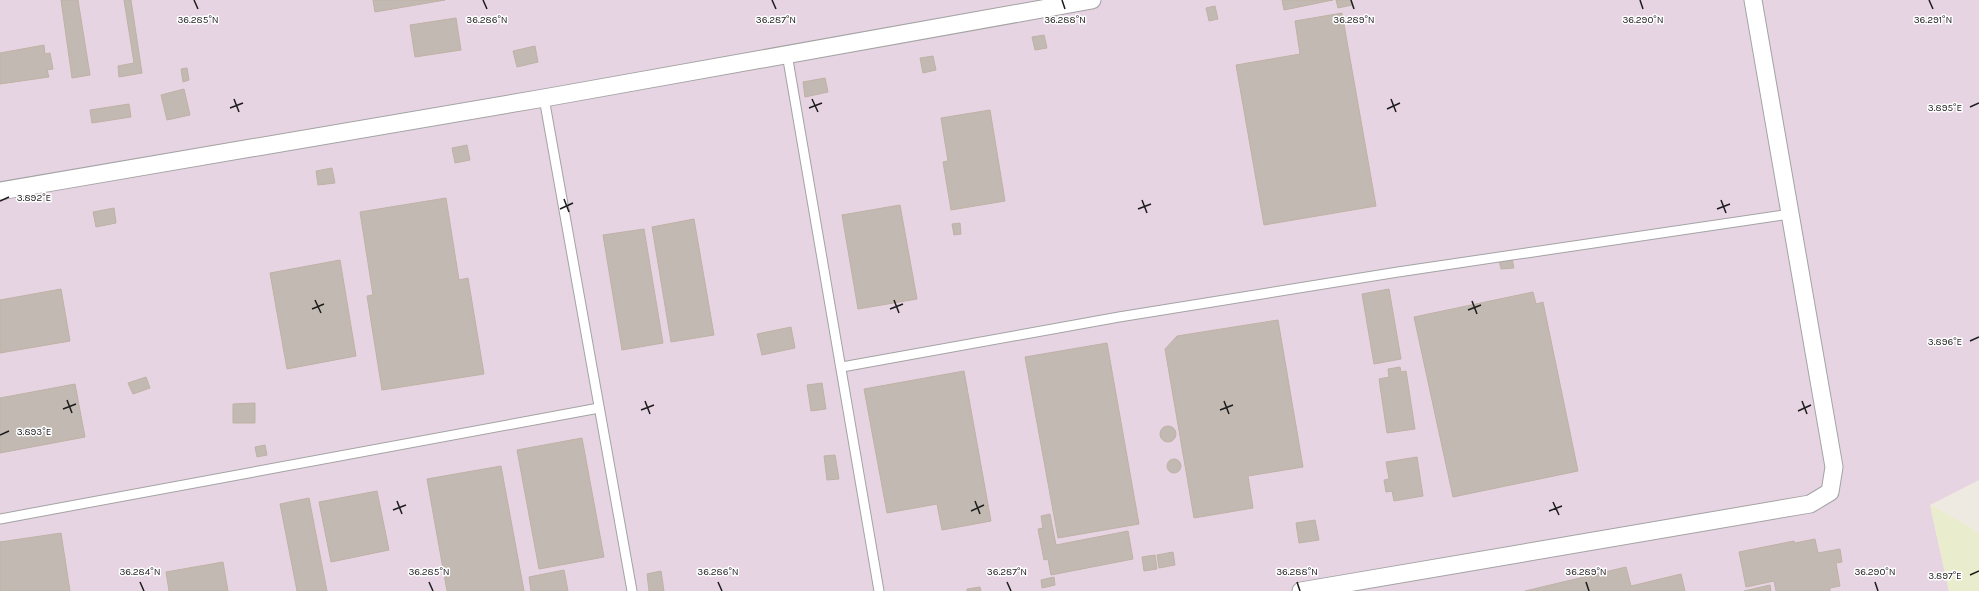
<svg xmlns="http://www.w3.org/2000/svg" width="1979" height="591" font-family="Karla,sans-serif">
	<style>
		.industrial { fill: #e7d4e3 }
		.farmland { fill: #e9edcd }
		.building { fill: #c2bab2; stroke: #bfb1a5 }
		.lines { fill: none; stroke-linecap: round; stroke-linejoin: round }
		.service-casing { stroke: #a3a3a3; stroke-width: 11 }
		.minor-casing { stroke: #a3a3a3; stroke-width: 19 }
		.service { stroke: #fff; stroke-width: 9 }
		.minor { stroke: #fff; stroke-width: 17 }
		.ticks { fill: none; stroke: #1c1c1c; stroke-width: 1.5 }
		.ticks-label { font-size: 10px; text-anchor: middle; fill: #1c1c1c; stroke: #fff; stroke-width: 3; stroke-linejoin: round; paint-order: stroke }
	</style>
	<rect width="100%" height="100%" fill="#eeeae2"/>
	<path class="industrial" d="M 0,0 L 1979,0 L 1979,480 L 1930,505 L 1949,591 L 0,591 Z"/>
	<path class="farmland" d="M 1930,505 L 1967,525 L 1979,534 L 1979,591 L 1949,591 Z"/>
	<g class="building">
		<path d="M 61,0 L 78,0 L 90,75 L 72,78 Z"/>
		<path d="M 124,0 L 131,0 L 142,73 L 119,77 L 118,66 L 134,63 Z"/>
		<path d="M 373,0 L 445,0 L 375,12 Z"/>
		<path d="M 1282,0 L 1333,0 L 1284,10 Z"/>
		<path d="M 1336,0 L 1351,0 L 1352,5 L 1338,8 Z"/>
		<path d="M 1215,6 L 1218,19 L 1209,21 L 1206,8 Z"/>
		<path d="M 1342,13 L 1376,206 L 1264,225 L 1236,65 L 1300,54 L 1295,21 Z"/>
		<path d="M 456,18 L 461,50 L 415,57 L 410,25 Z"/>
		<path d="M 1044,35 L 1047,48 L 1035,50 L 1032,37 Z"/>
		<path d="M 44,45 L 45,54 L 50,53 L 53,69 L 47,70 L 49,77 L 0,84 L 0,53 Z"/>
		<path d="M 535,46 L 538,62 L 517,67 L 513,51 Z"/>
		<path d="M 933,56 L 936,70 L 923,73 L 920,58 Z"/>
		<path d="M 187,68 L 189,80 L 183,82 L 181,69 Z"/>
		<path d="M 825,78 L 828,92 L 805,97 L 803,82 Z"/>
		<path d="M 184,89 L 190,115 L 167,120 L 161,95 Z"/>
		<path d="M 129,104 L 131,117 L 92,123 L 90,110 Z"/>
		<path d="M 990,110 L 1005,201 L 951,210 L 943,162 L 948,161 L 941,118 Z"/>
		<path d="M 467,145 L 470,160 L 455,163 L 452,148 Z"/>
		<path d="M 332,168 L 335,183 L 318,185 L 316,171 Z"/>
		<path d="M 446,198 L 459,280 L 468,278 L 484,374 L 382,390 L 367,296 L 373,295 L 360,212 Z"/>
		<path d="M 900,205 L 917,299 L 858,309 L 842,215 Z"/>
		<path d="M 114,208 L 116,223 L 96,227 L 93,212 Z"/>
		<path d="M 694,219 L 714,335 L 671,342 L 652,227 Z"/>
		<path d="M 960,223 L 961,234 L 954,235 L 952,224 Z"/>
		<path d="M 644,229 L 663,343 L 622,350 L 603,235 Z"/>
		<path d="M 1512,259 L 1514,268 L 1501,269 L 1499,260 Z"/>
		<path d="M 340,260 L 356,356 L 287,369 L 270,273 Z"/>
		<path d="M 61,289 L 70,341 L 0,353 L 0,300 Z"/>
		<path d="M 1389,289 L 1401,359 L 1374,364 L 1362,294 Z"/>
		<path d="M 1533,292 L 1536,304 L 1543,302 L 1578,471 L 1453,497 L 1414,317 Z"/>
		<path d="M 1278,320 L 1303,467 L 1248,476 L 1253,508 L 1194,518 L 1165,349 L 1177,336 Z"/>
		<path d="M 791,327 L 795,348 L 762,355 L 757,334 Z"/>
		<path d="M 1107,343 L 1139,524 L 1058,538 L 1025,357 Z"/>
		<path d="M 1400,367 L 1401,372 L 1406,371 L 1415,429 L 1387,433 L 1379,379 L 1389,377 L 1388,369 Z"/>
		<path d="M 964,371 L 991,521 L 942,530 L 937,504 L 887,513 L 864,389 Z"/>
		<path d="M 146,377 L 150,388 L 133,394 L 128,383 Z"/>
		<path d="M 822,383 L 826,409 L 811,411 L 807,385 Z"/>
		<path d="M 75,384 L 85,437 L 0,453 L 0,398 Z"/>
		<path d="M 255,403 L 255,423 L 233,423 L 233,404 Z"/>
		<circle cx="1168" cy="434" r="8"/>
		<path d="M 582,438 L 604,557 L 539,569 L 517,450 Z"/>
		<path d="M 265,445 L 267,455 L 257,457 L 255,447 Z"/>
		<path d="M 835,455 L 839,479 L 827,480 L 824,456 Z"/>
		<path d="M 1417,457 L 1423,496 L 1394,501 L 1392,491 L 1386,492 L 1384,480 L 1389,479 L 1386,462 Z"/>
		<circle cx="1174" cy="466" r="7"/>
		<path d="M 501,466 L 524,591 L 447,591 L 427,479 Z"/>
		<path d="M 377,491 L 389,550 L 331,562 L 319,502 Z"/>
		<path d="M 309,498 L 327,591 L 297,591 L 280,504 Z"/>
		<path d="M 1050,514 L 1056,545 L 1128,531 L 1133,559 L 1051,575 L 1048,559 L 1044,560 L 1038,529 L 1043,528 L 1041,516 Z"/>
		<path d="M 1315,520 L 1319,540 L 1299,543 L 1296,523 Z"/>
		<path d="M 61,533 L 70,591 L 0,591 L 0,542 Z"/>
		<path d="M 1815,539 L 1818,553 L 1840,549 L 1842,562 L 1836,563 L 1840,586 L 1830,588 L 1830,591 L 1776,591 L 1774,581 L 1746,587 L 1739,552 L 1794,541 L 1795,543 Z"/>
		<path d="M 1173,552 L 1175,565 L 1159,568 L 1157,555 Z"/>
		<path d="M 1155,555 L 1157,569 L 1144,571 L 1142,557 Z"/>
		<path d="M 223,562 L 228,591 L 169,591 L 166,572 Z"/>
		<path d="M 1626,567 L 1631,586 L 1681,574 L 1685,591 L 1525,591 Z"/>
		<path d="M 564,570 L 568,591 L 531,591 L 529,577 Z"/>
		<path d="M 661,571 L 664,591 L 649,591 L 647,574 Z"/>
		<path d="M 1054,577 L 1055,585 L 1042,588 L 1041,580 Z"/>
		<path d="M 1770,585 L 1771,591 L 1744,591 Z"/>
		<path d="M 980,587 L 981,591 L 967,591 L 967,589 Z"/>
	</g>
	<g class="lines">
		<g class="service-casing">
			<g id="service">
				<path d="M 787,54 L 879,591"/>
				<path d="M 544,98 L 632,591"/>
				<path d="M 842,367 L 1119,317 L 1398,272 L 1790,214"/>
				<path d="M 0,519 L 599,408"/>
			</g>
		</g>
		<g class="minor-casing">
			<g id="minor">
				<path d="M 0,191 L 544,98 L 1092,0"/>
				<path d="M 1301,591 L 1810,504 L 1830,492 L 1834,467 L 1753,0"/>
			</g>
		</g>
		<use href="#service" class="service"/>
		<use href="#minor" class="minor"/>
	</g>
	<path class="ticks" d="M 194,0 L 198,9M 483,0 L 487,9M 772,0 L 776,9M 1062,0 L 1065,9M 1351,0 L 1354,9M 1640,0 L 1643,9M 1929,0 L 1933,9M 234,99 L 239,112M 812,99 L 818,112M 1391,99 L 1396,112M 1970,107 L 1979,103M 230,108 L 243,103M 809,108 L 822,103M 1387,109 L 1400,103M 564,199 L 569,212M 1142,200 L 1147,213M 1721,200 L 1726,213M 0,201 L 9,197M 560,209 L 573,203M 1138,209 L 1151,204M 1717,209 L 1730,204M 315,300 L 321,313M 894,300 L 899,313M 1472,301 L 1477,314M 312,309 L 324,304M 890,309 L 903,304M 1468,310 L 1481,305M 1970,341 L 1979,337M 67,400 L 72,413M 645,401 L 650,414M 1224,401 L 1229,414M 1802,401 L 1807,414M 63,409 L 76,404M 641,410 L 654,405M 1220,410 L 1233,405M 1798,411 L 1811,405M 0,435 L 9,431M 397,501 L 402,514M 975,501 L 980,514M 1553,502 L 1559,515M 393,510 L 406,505M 971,511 L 984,505M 1549,511 L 1562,506M 1970,575 L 1979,571M 140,582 L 144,591M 429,582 L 433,591M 718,582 L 722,591M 1007,582 L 1011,591M 1297,582 L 1300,591M 1586,582 L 1589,591M 1875,582 L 1878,591"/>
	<g class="ticks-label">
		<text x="198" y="23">36.285°N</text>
		<text x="487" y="23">36.286°N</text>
		<text x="776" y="23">36.287°N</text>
		<text x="1065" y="23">36.288°N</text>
		<text x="1354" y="23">36.289°N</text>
		<text x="1643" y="23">36.290°N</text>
		<text x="1933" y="23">36.291°N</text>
		<text x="1945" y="111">3.895°E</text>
		<text x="34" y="201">3.892°E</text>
		<text x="1945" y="345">3.896°E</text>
		<text x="34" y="435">3.893°E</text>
		<text x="140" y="575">36.284°N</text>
		<text x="429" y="575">36.285°N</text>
		<text x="718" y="575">36.286°N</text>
		<text x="1007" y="575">36.287°N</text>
		<text x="1297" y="575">36.288°N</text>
		<text x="1586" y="575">36.289°N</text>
		<text x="1875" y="575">36.290°N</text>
		<text x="1945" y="579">3.897°E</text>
	</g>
</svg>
